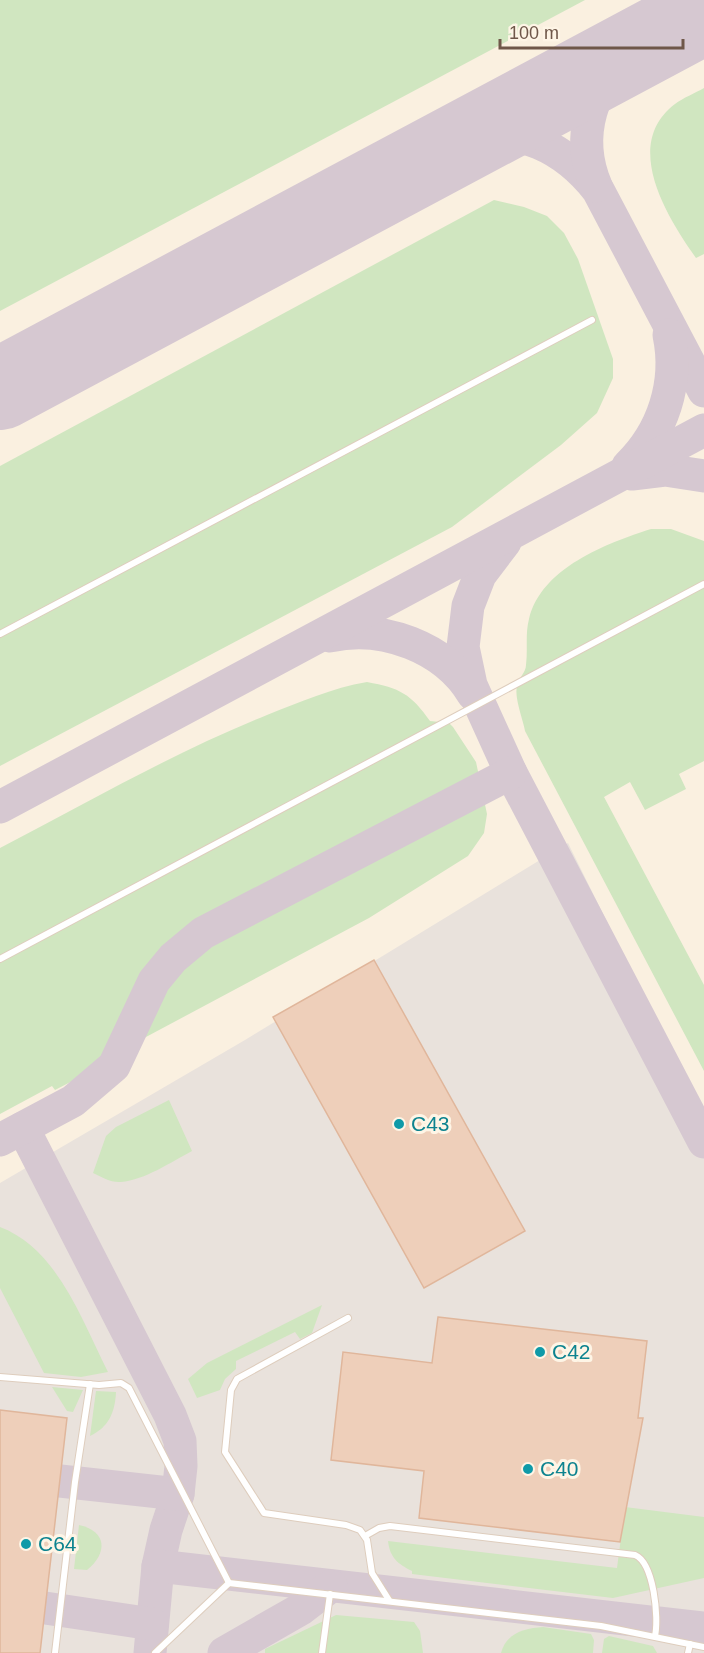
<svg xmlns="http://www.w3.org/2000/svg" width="704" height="1653" font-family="Helvetica,sans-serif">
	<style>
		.industrial { fill: #e9e2dc }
		.green { fill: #d0e6c0 }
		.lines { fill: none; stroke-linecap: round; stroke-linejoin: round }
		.taxiway { stroke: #d6c8d1; stroke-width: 33 }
		.runway { stroke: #d6c8d1; stroke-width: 82 }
		.building { fill: #eecfba; stroke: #e0b69b; stroke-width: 1.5 }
		.service-casing { stroke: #decdbd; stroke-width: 8 }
		.service { stroke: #fff; stroke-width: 6 }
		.culture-dot { fill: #0f9aa8; stroke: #fef5e6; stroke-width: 2 }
		.labels { text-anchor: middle; stroke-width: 6; stroke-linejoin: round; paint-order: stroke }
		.culture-label { font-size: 21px; fill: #0d838f; stroke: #fef5e6; text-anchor: start }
	</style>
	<rect width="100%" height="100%" fill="#faf0e0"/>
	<path class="industrial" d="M 568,843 L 704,1118 L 704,1653 L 0,1653 L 0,1183 L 245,1040 Z"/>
	<g class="green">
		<path d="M 0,0 L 585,0 L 0,311 Z"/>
		<path d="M 704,88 L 704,254 L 696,258 C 668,218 621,145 675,104 C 683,98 695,93 704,88 Z"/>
		<path d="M 494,200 L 524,207 L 547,216 L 564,233 L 578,259 L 613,359 L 613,378 L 597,413 L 561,445 L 452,527 L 0,766 L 0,466 Z"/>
		<path d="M 651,529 L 671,529 L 704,541 L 704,761 L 679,774 L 686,789 L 645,810 L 630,782 L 604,797 L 704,985 L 704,1071 L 525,731 C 523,719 514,698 517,686 C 518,678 526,673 526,665 C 528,649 525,634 529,619 C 541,568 607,543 651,529 Z"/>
		<path d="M 367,682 C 400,688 411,694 430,721 L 449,723 L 453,727 L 476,762 L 487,814 L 484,833 L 468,856 L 369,918 L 86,1069 L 86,1074 L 55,1090 L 52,1086 L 0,1114 L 0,848 C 88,802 175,752 267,715 C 300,702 332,688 367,682 Z"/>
		<path d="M 169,1100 L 192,1151 C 171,1162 145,1180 121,1182 C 111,1183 102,1177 93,1173 L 106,1136 L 116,1127 Z"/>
		<path d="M 0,1227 C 58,1249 82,1321 108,1372 L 81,1377 L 44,1373 L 0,1288 Z"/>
		<path d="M 322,1305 L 312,1333 L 300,1339 L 295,1332 L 236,1361 L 236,1369 L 225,1379 L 220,1390 L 197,1398 L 188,1379 L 207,1363 Z"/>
		<path d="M 52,1387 L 83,1390 L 73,1412 L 67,1411 Z"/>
		<path d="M 96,1391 L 116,1392 C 115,1412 109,1427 90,1436 Z"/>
		<path d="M 625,1507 L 704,1517 L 704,1578 L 613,1598 L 412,1574 L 412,1571 C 398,1564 390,1558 388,1541 L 617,1568 Z"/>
		<path d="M 79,1525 C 107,1531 108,1553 87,1570 L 74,1569 Z"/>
		<path d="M 336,1615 L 414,1622 L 420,1631 L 423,1653 L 265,1653 L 265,1649 Z"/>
		<path d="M 543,1627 L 591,1634 L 594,1640 L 593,1653 L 501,1653 C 506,1633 525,1628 543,1627 Z"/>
		<path d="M 609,1636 L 653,1646 L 657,1653 L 602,1653 L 604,1639 Z"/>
	</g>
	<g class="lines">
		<g class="taxiway">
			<path d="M 465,141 C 517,122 566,149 598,190 L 704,391"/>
			<path d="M 596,186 C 575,136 591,83 634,51"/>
			<path d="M 628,466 C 663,432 679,383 669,335"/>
			<path d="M 632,474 L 665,470 L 704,476"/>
			<path d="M 505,542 L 480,575 L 468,606 L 463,647 L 471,685 L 511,773 L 704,1142"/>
			<path d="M 330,636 C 382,624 445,647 473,694"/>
			<path d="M 0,807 L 704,430"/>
			<path d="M 23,1128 L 170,1415 L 180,1441 L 181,1466 L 178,1494 L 166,1530 L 158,1566 L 150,1653"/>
			<path d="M 0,1140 L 73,1101 L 114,1066 L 154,981 L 173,958 L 203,933 L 511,773"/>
			<path d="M 60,1481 L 178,1494"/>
			<path d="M 158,1566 L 704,1628"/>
			<path d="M 45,1608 L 152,1624"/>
			<path d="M 224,1653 L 301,1609 L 331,1586"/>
		</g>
		<path class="runway" d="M 0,389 L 704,13"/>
	</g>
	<g class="building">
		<path d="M 374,960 L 525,1231 L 424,1288 L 273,1017 Z"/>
		<path d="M 438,1317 L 647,1341 L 638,1418 L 643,1418 L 620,1542 L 419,1518 L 424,1471 L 331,1460 L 343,1352 L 432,1363 Z"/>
		<path d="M 0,1410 L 67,1418 L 40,1653 L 0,1653 Z"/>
	</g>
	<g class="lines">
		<g class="service-casing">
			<g id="service">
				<path d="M 0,634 L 592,320"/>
				<path d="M 0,959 L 704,584"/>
				<path d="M 348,1318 L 237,1379 L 231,1390 L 225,1452 L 264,1513 L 346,1525 L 360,1530 L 367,1540 L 372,1573 L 389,1600"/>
				<path d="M 0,1377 L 99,1385 L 121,1383 L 129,1388 L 229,1583"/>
				<path d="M 365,1536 L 379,1528 L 390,1526 L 635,1555 C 654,1563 659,1618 655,1636"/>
				<path d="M 229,1583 L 601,1626 L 704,1647"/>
				<path d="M 55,1653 L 75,1482 L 90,1384"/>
				<path d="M 155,1653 L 229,1583"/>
				<path d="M 322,1653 L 330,1594"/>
				<path d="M 688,1653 L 690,1644"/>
			</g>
		</g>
		<use href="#service" class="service"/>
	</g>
	<g class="culture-dot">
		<circle cx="399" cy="1124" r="6"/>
		<circle cx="540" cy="1352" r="6"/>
		<circle cx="528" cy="1469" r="6"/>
		<circle cx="26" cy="1544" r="6"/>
	</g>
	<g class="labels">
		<g class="culture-label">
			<text x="411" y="1131">C43</text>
			<text x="552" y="1359">C42</text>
			<text x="540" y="1476">C40</text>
			<text x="38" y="1551">C64</text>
		</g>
	</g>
	<path d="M500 39v9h183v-9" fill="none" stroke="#6f5749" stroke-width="3"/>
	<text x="509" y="39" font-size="18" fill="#6f5749" stroke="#fef5e6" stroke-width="4.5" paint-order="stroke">100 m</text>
</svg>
